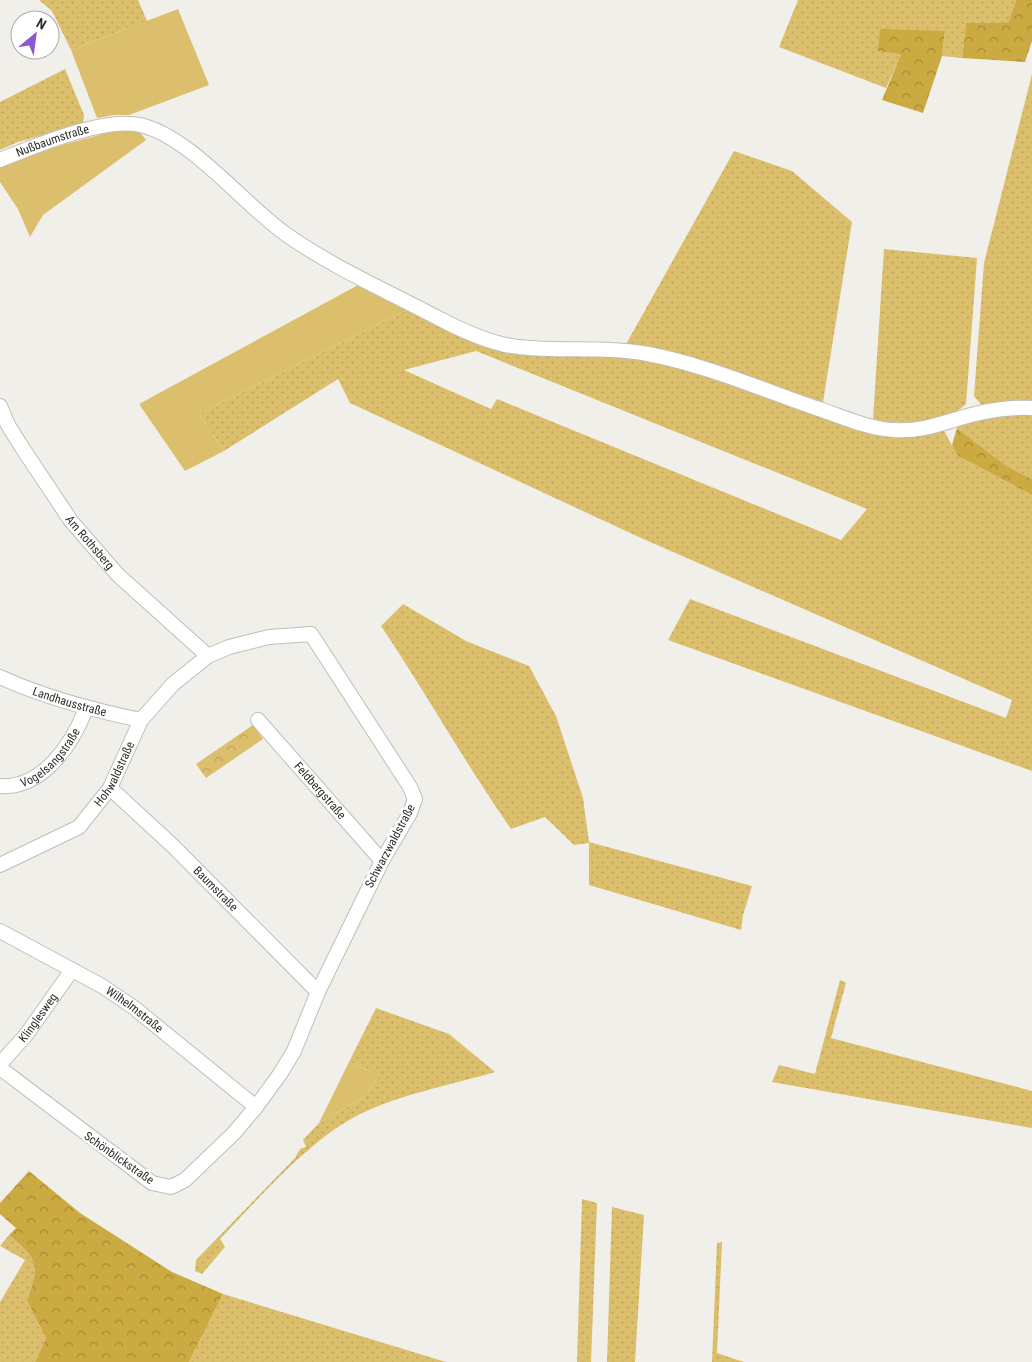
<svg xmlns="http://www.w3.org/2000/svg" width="1032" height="1362" font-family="'Roboto Condensed',sans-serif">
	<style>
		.grass { fill: url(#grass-dots); fill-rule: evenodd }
		.forest { fill: url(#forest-crowns) }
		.park { fill: url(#park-crowns) }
		.garden { fill: #dcbf6d }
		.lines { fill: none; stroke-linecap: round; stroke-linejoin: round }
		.street-casing { stroke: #c0beb8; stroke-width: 16 }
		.street { stroke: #fff; stroke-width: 14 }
		.labels { text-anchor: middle; stroke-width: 5; stroke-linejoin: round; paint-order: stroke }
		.street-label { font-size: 12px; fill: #2d2d2b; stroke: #fff }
	</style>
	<defs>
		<pattern id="grass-dots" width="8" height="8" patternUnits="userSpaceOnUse" patternTransform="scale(1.25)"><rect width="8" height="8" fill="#dcbf6d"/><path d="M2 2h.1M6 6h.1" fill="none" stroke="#bda45f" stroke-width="1.8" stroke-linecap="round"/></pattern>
		<pattern id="forest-crowns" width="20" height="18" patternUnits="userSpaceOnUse" patternTransform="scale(1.25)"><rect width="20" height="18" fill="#ccaa42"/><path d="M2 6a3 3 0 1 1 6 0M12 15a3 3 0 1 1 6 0" fill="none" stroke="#a68b37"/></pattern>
		<pattern id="park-crowns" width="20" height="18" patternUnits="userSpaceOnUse" patternTransform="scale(1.25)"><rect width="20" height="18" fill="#dcbf6d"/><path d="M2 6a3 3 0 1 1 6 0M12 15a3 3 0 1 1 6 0" fill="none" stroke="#bda45f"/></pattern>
	</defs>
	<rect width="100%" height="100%" fill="#f1efe9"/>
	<g class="grass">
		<path d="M 39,0 L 138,0 L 147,21 L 71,50 L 52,11 Z"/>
		<path d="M 798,0 L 1016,0 L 1008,23 L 966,23 L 962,58 L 942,56 L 945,31 L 901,54 L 886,88 L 779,47 Z"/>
		<path d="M 65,69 L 84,115 L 83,124 L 18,142 L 0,150 L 0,102 Z"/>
		<path d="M 1032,74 L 1032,401 L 1011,401 L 982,406 L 974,396 L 984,263 Z"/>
		<path d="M 734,151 L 792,171 L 852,222 L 823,402 L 669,353 L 625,346 Z"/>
		<path d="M 884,249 L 977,258 L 966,404 C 947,423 898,426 873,419 Z"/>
		<path d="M 409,309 L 486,345 L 630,357 L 670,365 L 880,433 L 943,429 L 958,456 L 1032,495 L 1032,771 L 668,640 L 690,599 L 1006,718 L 1012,700 L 641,538 L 350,403 L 338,379 L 224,451 L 199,414 ZM 476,351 L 867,509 L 841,540 L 497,399 L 491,409 L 404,370 Z"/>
		<path d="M 1022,414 L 1032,414 L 1032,479 L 1005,465 L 957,428 L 966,421 Z"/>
		<path d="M 403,604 L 466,641 L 529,666 L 556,716 L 583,798 L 589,842 L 752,886 L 743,915 L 741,930 L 589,885 L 589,843 L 574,845 L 545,817 L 511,829 C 465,763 426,693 381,626 Z"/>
		<path d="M 840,980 L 846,983 L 831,1038 L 1032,1091 L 1032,1128 L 772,1082 L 779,1065 L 815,1074 Z"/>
		<path d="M 376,1008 L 449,1034 L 495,1072 C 450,1085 402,1094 360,1114 C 310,1139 259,1198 220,1239 L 225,1247 L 202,1274 L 195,1271 L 196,1260 L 295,1158 L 300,1149 L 306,1147 L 303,1140 L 319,1123 L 364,1097 L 379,1075 L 349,1062 Z"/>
		<path d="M 582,1199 L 597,1203 L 591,1362 L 577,1362 Z"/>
		<path d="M 612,1207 L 644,1215 L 635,1362 L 607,1362 Z"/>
		<path d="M 9,1235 C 38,1260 40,1263 27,1301 L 46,1338 L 35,1362 L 0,1362 L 0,1302 L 25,1260 L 0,1246 Z"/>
		<path d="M 722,1242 L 717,1353 L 744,1362 L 712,1362 L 717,1243 Z"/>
		<path d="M 223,1294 L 446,1362 L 189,1362 Z"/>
	</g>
	<g class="forest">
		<path d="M 1016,0 L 1032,0 L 1032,41 L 1025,62 L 962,58 L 966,23 L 1008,23 Z"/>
		<path d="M 880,29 L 945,31 L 942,56 L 923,113 L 882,100 L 901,54 L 878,51 Z"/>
		<path d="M 957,428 L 1005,465 L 1032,479 L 1032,495 L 958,456 L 952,445 Z"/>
		<path d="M 29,1171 L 80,1213 L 172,1272 L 223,1294 L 189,1362 L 35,1362 L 46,1338 L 27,1301 C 40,1263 38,1260 9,1235 L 16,1228 L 0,1214 L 0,1203 Z"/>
	</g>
	<path class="park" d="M 253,725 L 263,739 L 206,778 L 196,764 Z"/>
	<g class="garden">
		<path d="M 178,9 L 209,85 L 129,115 L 114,115 L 97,118 L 71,50 Z"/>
		<path d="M 121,129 L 139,131 L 146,140 L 43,215 L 30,237 L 18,209 L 0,182 L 0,167 L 18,157 Z"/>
		<path d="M 360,284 L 409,309 L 199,414 L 224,451 L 185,471 L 139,404 Z"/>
		<path d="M 349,1062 L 379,1075 L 364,1097 L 319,1123 Z"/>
	</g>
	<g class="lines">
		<g class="street-casing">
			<g id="street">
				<path id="s1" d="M 0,160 C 35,146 103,117 140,125 C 190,136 244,205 287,235 C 334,268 389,292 440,319 C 463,331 493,345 519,347 C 562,352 605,346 648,354 C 706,365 763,390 819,409 C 843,417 869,429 894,430 C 922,432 945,422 971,415 C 990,410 1012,407 1032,408"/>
				<path id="s2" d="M 0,406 L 8,425 L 23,449 L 71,521 L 118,575 L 208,656"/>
				<path id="s3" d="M 0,677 C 46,698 92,710 141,720"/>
				<path id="s4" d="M 258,720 L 382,861"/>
				<path id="s5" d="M 0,786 C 42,789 73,744 86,708"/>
				<path id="s6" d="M 110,788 L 173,846 L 318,992"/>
				<path id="s7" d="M 0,865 L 79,827 L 110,788 L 141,720 L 173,684 L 208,656 L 229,647 L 269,637 L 311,634 L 410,787 L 415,799 L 410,813 L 382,861 L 318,992 L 294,1051 L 280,1074 L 256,1107 L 234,1133 L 185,1180 L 171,1187 L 152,1183 L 0,1068"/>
				<path id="s8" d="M 0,931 L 102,986 L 133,1007 L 256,1107"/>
				<path id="s9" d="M 0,1064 L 26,1035 L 72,970"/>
			</g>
		</g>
		<use href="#street" class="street"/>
	</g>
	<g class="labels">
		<g class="street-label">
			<text dy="4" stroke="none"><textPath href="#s1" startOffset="56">Nußbaumstraße</textPath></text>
			<text dy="4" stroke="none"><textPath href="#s2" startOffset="164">Am Rothsberg</textPath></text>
			<text dy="4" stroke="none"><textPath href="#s3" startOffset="74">Landhausstraße</textPath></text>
			<text dy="4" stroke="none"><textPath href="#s5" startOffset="61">Vogelsangstraße</textPath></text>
			<text dy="4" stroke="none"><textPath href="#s7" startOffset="152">Hohwaldstraße</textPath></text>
			<text dy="4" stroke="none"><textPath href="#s4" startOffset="94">Feldbergstraße</textPath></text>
			<text transform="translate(390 846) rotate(-62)" y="4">Schwarzwaldstraße</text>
			<text dy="4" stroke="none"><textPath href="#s6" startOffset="146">Baumstraße</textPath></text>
			<text dy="4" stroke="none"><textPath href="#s8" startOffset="156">Wilhelmstraße</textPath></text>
			<text dy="4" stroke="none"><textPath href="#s9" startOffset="60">Klinglesweg</textPath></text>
			<text transform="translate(119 1158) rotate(35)" y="4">Schönblickstraße</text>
		</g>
	</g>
	<g transform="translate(35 35) rotate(29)"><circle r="24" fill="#ffffff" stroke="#ababaa"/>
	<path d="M0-4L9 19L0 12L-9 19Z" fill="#8c58d0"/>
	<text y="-8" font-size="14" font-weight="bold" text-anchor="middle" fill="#2d2d2b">N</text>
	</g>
</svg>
